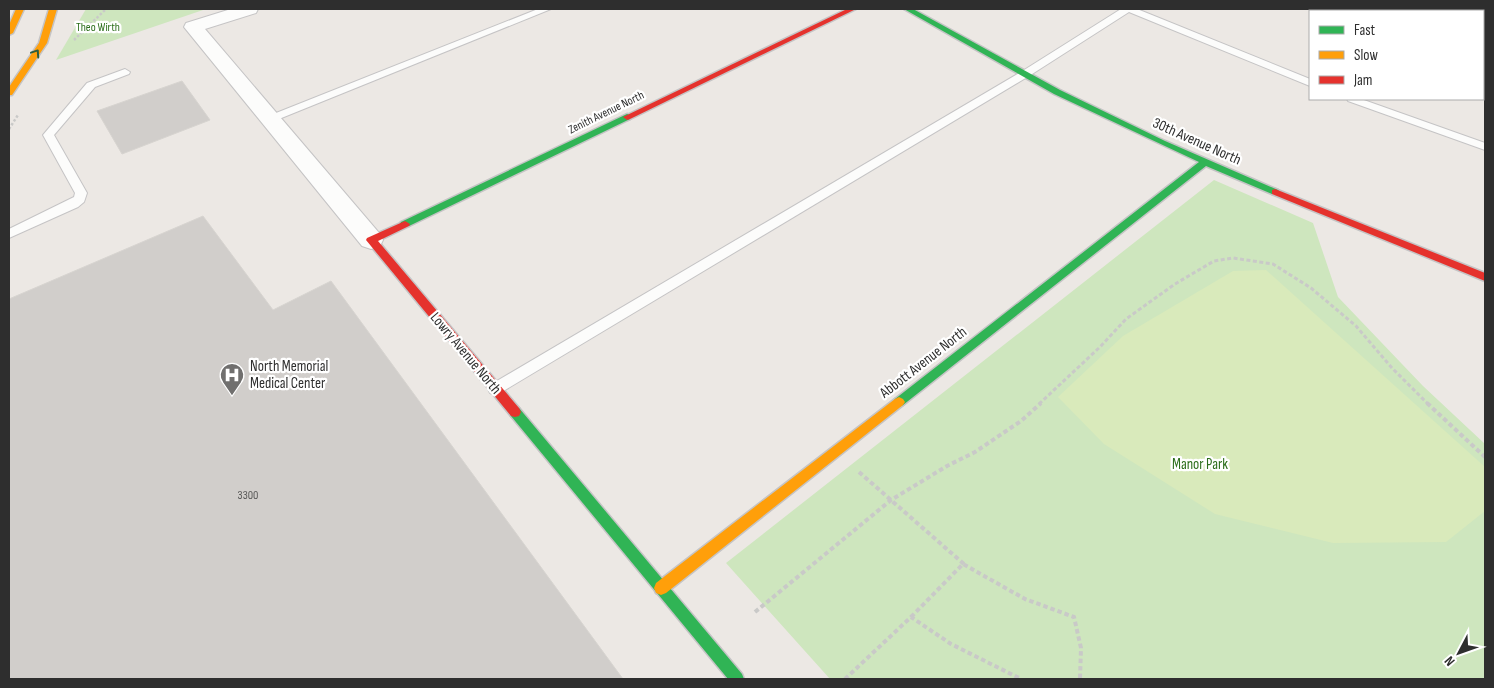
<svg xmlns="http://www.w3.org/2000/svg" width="1494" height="688" font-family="'Sofia Sans Condensed',sans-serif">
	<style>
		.green { fill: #cee6be }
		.pitch { fill: #d9eabb }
		.building { fill: #d1cecb; stroke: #d7d4d0 }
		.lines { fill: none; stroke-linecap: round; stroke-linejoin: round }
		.lane-casing { stroke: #c5c4c5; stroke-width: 2 }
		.street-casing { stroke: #c5c4c5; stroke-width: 2 }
		.fast-casing { stroke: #c5c4c5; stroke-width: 3 }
		.slow-casing { stroke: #c5c4c5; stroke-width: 3 }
		.jam-casing { stroke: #c5c4c5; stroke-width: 3 }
		.path-far2 { stroke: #c9c9c8; stroke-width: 2.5; stroke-dasharray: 2.5 2; stroke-linecap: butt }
		.path-far1 { stroke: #c9c9c8; stroke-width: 3; stroke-dasharray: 4 2.5; stroke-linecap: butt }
		.path { stroke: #c9c9c8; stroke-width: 4; stroke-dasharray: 4.5 3; stroke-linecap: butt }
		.lane { fill: #fcfcfb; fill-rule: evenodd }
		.street { fill: #fcfcfb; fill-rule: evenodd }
		.fast { fill: #30b455; fill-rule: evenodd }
		.slow { fill: #ff9f0a; fill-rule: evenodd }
		.jam { fill: #e5322d; fill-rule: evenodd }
		.oneway { stroke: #2f5d3c }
		.labels { text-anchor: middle; stroke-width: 4.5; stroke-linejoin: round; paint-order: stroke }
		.far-park-label { font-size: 12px; fill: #2c6e1b; stroke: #fff }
		.far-street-label { font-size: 12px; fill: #2e2e2e; stroke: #fff }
		.number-label { font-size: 12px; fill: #585857 }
		.street-label { font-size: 15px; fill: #2e2e2e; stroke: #fff }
		.poi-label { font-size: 15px; fill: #2e2e2e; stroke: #fff; text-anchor: start }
		.park-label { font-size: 15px; fill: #2c6e1b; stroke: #fff }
	</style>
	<rect width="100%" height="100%" fill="#ece8e4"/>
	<g class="green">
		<path d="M 86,9 L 206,9 L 56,60 Z"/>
		<path d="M 1214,180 L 1313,223 L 1338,297 L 1423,386 L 1485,444 L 1485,679 L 830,679 L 726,563 Z"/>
	</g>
	<path class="pitch" d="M 1266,270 L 1485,467 L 1485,511 L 1446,542 L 1333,543 L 1215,514 L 1104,444 L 1058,397 L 1123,336 L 1233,271 Z"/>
	<g class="building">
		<path d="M 182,81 L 210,120 L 122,154 L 97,111 Z"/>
		<path d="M 203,216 L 273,310 L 331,281 L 623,679 L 9,679 L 9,299 Z"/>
	</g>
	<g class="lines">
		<g class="lane-casing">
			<g id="lane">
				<path d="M 538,9 L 551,9 L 274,121 L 266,121 L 265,119 L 266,117 Z"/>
				<path d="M 1121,9 L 1137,9 L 1310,79 L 1310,86 L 1129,12 L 1029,76 L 500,393 L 495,395 L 490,393 L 488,389 L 490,385 L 1021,72 Z"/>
				<path d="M 125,69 L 130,72 L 129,74 L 95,87 L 54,135 L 87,193 L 84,202 L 78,207 L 9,238 L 9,229 L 74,197 L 75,193 L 43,135 L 87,83 Z"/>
				<path d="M 1347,99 L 1361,99 L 1485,143 L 1485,150 L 1348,101 Z"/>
			</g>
		</g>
		<g class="street-casing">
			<g id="street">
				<path d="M 231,9 L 258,9 L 256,13 L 205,29 L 380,234 L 383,240 L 380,246 L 371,249 L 362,246 L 184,27 L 186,23 Z"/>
				<path d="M 1366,9 L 1391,9 L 1392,11 L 1367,11 Z"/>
				<rect x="1483" y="38" width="2" height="12"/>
			</g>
		</g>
		<g class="fast-casing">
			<g id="fast">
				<path d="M 904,9 L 913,9 L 1060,90 L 1165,141 L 1278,190 L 1280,192 L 1278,194 L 1272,194 L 1206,166 L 903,405 L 899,407 L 895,405 L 893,402 L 895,399 L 1199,162 L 1054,94 Z"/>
				<path d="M 627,114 L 630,115 L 630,119 L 409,226 L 401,226 L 400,224 L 401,222 Z"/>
				<path d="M 515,407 L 519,408 L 742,674 L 744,679 L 728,679 L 511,416 L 509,412 L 511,408 Z"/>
			</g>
		</g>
		<g class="slow-casing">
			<g id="slow">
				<path d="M 16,9 L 24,9 L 13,33 L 9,35 L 9,25 Z"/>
				<path d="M 49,9 L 57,9 L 47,43 L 12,95 L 9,95 L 9,87 L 39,43 Z"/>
				<path d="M 899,397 L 903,399 L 905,402 L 903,405 L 666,593 L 661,595 L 656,593 L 654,588 L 656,583 L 895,399 Z"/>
			</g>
		</g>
		<g class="jam-casing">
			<g id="jam">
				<path d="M 847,9 L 856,9 L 630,119 L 627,120 L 623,117 Z"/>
				<path d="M 1275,189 L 1485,273 L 1485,281 L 1272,194 L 1272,190 Z"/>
				<path d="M 405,221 L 410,224 L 409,226 L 378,241 L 519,408 L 521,412 L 519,416 L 515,417 L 511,416 L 366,240 L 367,238 Z"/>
			</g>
		</g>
		<g class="path-far2">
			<path d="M 74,40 L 106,9"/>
			<path d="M 9,129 L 18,115"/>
		</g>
		<path class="path-far1" d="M 1039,404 L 1100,347 L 1126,319 L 1175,284 L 1214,261 L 1233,258 L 1273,264 L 1311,288 L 1356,326 L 1392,368 L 1428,404"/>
		<g class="path">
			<path d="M 1427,403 L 1485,457"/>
			<path d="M 859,472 L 965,565"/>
			<path d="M 755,612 L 891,500 L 947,466 L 975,452 L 1021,421 L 1041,403"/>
			<path d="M 911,617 L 963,564 L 1025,599 L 1074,617 L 1081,648 L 1080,679"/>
			<path d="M 845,679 L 911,617 L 951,644 L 1021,679"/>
		</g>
		<use href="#lane" class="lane"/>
		<use href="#street" class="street"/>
		<use href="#fast" class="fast"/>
		<use href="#slow" class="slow"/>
		<use href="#jam" class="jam"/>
	</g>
	<defs><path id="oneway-chevron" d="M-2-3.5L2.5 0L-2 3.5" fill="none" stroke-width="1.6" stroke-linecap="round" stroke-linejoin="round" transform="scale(1.25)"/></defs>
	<use class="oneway" href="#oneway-chevron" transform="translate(36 53) rotate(-56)"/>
	<defs>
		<g id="hospital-pin" transform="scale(1.25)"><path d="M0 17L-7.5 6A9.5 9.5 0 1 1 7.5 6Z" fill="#706f6e" stroke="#fff"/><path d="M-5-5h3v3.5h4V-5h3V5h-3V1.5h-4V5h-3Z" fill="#fff"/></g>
	</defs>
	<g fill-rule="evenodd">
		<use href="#hospital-pin" x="232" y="375"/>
	</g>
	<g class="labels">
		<g class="far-park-label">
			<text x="98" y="31">Theo Wirth</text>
		</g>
		<g class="far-street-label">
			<text transform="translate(606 112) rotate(-26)" y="4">Zenith Avenue North</text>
		</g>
		<g class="number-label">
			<text x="248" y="499">3300</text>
		</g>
		<g class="street-label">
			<text transform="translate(1197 141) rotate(24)" y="5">30th Avenue North</text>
			<text transform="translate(466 353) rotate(50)" y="5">Lowry Avenue North</text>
			<text transform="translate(923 362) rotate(-38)" y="5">Abbott Avenue North</text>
		</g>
		<g class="poi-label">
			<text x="250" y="371">North Memorial<tspan x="250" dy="17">Medical Center</tspan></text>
		</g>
		<g class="park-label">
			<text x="1200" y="469">Manor Park</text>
		</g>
	</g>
	<rect width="1494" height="688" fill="none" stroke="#2e2e2e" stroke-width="20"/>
	<rect x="1309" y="10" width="175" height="90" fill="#ffffff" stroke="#ababab"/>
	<rect x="1319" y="26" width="25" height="8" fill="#30b455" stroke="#ababab"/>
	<text x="1354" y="35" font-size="15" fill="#2e2e2e">Fast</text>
	<rect x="1319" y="51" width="25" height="8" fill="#ff9f0a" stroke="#ababab"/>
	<text x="1354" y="60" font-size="15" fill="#2e2e2e">Slow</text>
	<rect x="1319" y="76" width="25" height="8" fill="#e5322d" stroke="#ababab"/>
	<text x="1354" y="85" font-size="15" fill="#2e2e2e">Jam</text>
	<g transform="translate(1459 653) rotate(229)" stroke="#ffffff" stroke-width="4" paint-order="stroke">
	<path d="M0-4L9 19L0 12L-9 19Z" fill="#2e2e2e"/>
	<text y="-8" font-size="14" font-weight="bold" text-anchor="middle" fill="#2e2e2e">N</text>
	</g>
</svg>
